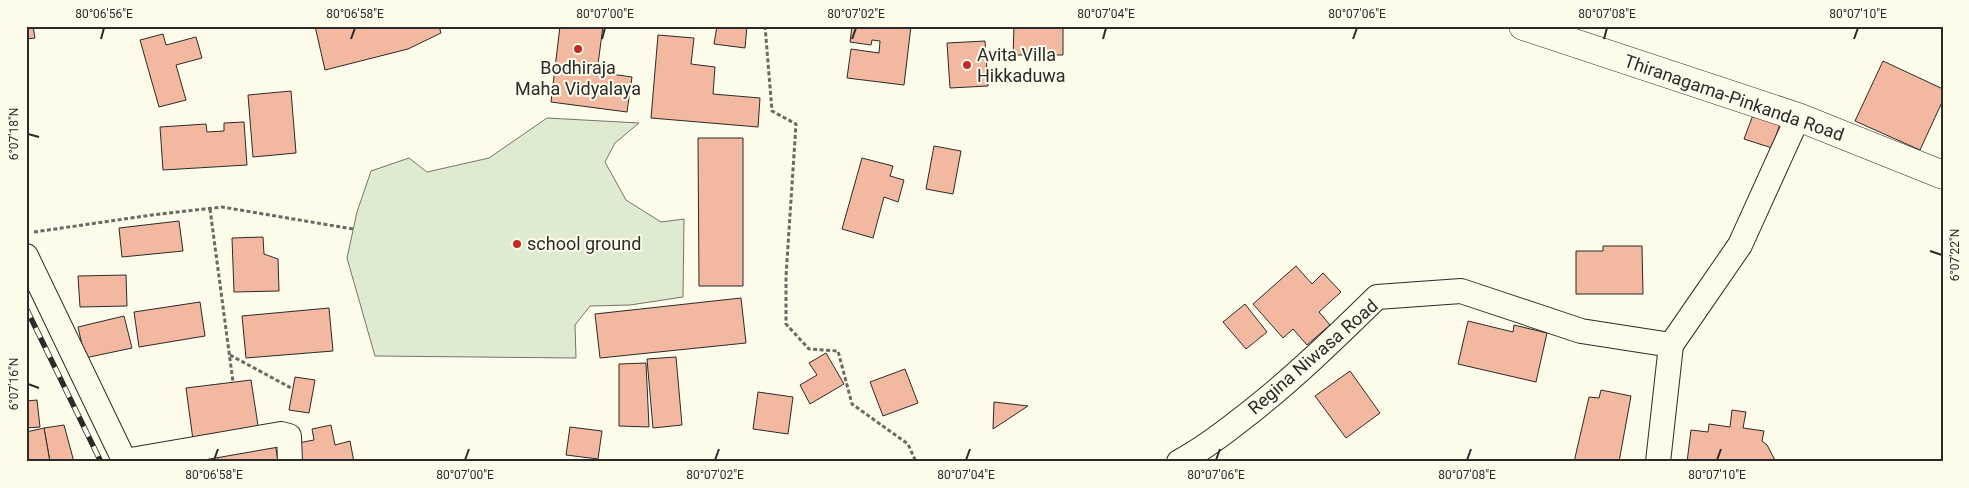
<svg xmlns="http://www.w3.org/2000/svg" width="1969" height="488" font-family="Roboto,sans-serif">
	<style>
		.green { fill: #deebd1; stroke: #74746e }
		.building { fill: #f2b8a0; stroke: #2b2b2b }
		.lines { fill: none; stroke-linecap: round; stroke-linejoin: round }
		.minor-casing { stroke: #2b2b2b; stroke-width: 26 }
		.tertiary-casing { stroke: #2b2b2b; stroke-width: 29 }
		.path { stroke: #6a6964; stroke-width: 3; stroke-dasharray: 4 2.5; stroke-linecap: butt }
		.minor { stroke: #fdfbea; stroke-width: 24 }
		.tertiary { stroke: #fdfbea; stroke-width: 28 }
		.rail-casing { stroke: #2b2b2b; stroke-width: 5.5 }
		.rail { stroke: #fdfbea; stroke-width: 4; stroke-dasharray: 11; stroke-linecap: butt }
		.ticks { fill: none; stroke: #2b2b2b; stroke-width: 2 }
		.poi-dot { fill: #c62828; stroke: #fdfbea; stroke-width: 2 }
		.labels { text-anchor: middle; stroke-width: 4; stroke-linejoin: round; paint-order: stroke }
		.poi-label { font-size: 18px; fill: #2b2b2b; stroke: #fdfbea; text-anchor: start }
		.street-label { font-size: 18px; fill: #2b2b2b; stroke: #fdfbea }
		.neatline { fill: none; stroke: #2b2b2b; stroke-width: 2 }
		.ticks-label { font-size: 12px; text-anchor: middle; fill: #2b2b2b }
	</style>
	<rect width="100%" height="100%" fill="#fdfbea"/>
	<path class="green" d="M 547,118 L 639,123 L 615,143 L 605,162 L 626,200 L 661,222 L 684,219 L 683,297 L 630,305 L 590,306 L 575,325 L 576,358 L 375,356 L 347,258 L 357,212 L 371,171 L 409,158 L 427,172 L 489,158 Z"/>
	<g class="building">
		<path d="M 26,26 L 33,26 L 35,38 L 26,39 Z"/>
		<path d="M 315,26 L 439,26 L 441,33 L 408,49 L 325,70 Z"/>
		<path d="M 560,26 L 603,26 L 597,72 L 632,77 L 627,112 L 551,102 Z"/>
		<path d="M 717,26 L 747,26 L 745,48 L 714,44 Z"/>
		<path d="M 852,26 L 911,26 L 904,85 L 847,78 L 851,49 L 879,53 L 880,41 L 872,40 L 871,45 L 850,42 Z"/>
		<path d="M 1014,26 L 1063,26 L 1063,55 L 1013,55 Z"/>
		<path d="M 163,34 L 166,45 L 196,37 L 202,58 L 176,65 L 186,100 L 159,107 L 140,40 Z"/>
		<path d="M 658,35 L 694,38 L 691,64 L 715,67 L 713,94 L 760,98 L 758,127 L 651,118 Z"/>
		<path d="M 985,41 L 988,86 L 950,88 L 947,43 Z"/>
		<path d="M 1883,61 L 1943,89 L 1943,100 L 1920,150 L 1855,121 Z"/>
		<path d="M 291,91 L 296,153 L 253,157 L 248,95 Z"/>
		<path d="M 1753,115 L 1780,124 L 1772,148 L 1744,139 Z"/>
		<path d="M 244,122 L 247,165 L 163,170 L 160,127 L 206,124 L 207,132 L 224,131 L 224,123 Z"/>
		<path d="M 698,138 L 743,138 L 743,286 L 699,286 Z"/>
		<path d="M 934,146 L 961,151 L 953,194 L 926,189 Z"/>
		<path d="M 862,158 L 893,166 L 890,176 L 904,180 L 898,202 L 884,197 L 873,238 L 842,229 Z"/>
		<path d="M 179,221 L 183,251 L 122,257 L 119,228 Z"/>
		<path d="M 263,237 L 264,254 L 278,259 L 279,291 L 234,292 L 232,238 Z"/>
		<path d="M 1603,246 L 1642,246 L 1643,294 L 1576,294 L 1576,251 L 1603,251 Z"/>
		<path d="M 1296,266 L 1312,284 L 1323,273 L 1341,292 L 1319,312 L 1330,325 L 1307,345 L 1293,329 L 1283,338 L 1253,304 Z"/>
		<path d="M 126,275 L 127,306 L 80,307 L 78,276 Z"/>
		<path d="M 741,298 L 746,343 L 600,358 L 595,314 Z"/>
		<path d="M 200,302 L 205,336 L 139,347 L 134,312 Z"/>
		<path d="M 1245,304 L 1267,332 L 1246,349 L 1223,322 Z"/>
		<path d="M 329,308 L 333,351 L 246,358 L 242,316 Z"/>
		<path d="M 124,316 L 132,348 L 85,358 L 78,327 Z"/>
		<path d="M 1468,321 L 1513,332 L 1514,325 L 1547,333 L 1536,382 L 1458,364 Z"/>
		<path d="M 826,353 L 844,384 L 810,404 L 800,385 L 817,375 L 809,363 Z"/>
		<path d="M 676,357 L 682,425 L 653,428 L 647,359 Z"/>
		<path d="M 646,363 L 649,427 L 619,426 L 619,364 Z"/>
		<path d="M 905,369 L 918,403 L 883,416 L 870,382 Z"/>
		<path d="M 1350,371 L 1380,413 L 1346,438 L 1315,396 Z"/>
		<path d="M 295,377 L 315,380 L 309,413 L 289,410 Z"/>
		<path d="M 251,380 L 259,432 L 193,440 L 186,388 Z"/>
		<path d="M 1601,390 L 1631,396 L 1619,462 L 1574,462 L 1589,397 L 1599,398 Z"/>
		<path d="M 758,392 L 793,397 L 788,434 L 753,429 Z"/>
		<path d="M 37,400 L 40,427 L 26,428 L 26,401 Z"/>
		<path d="M 994,402 L 1028,406 L 993,429 Z"/>
		<path d="M 1732,410 L 1746,412 L 1743,428 L 1764,431 L 1762,441 L 1767,445 L 1776,462 L 1687,462 L 1691,430 L 1708,432 L 1709,424 L 1730,427 Z"/>
		<path d="M 64,425 L 74,462 L 50,462 L 44,428 Z"/>
		<path d="M 331,425 L 335,445 L 350,441 L 354,462 L 302,462 L 298,443 L 314,440 L 312,429 Z"/>
		<path d="M 570,427 L 602,431 L 598,459 L 566,455 Z"/>
		<path d="M 44,428 L 50,462 L 26,462 L 26,432 Z"/>
		<path d="M 275,442 L 278,462 L 218,462 L 217,451 Z"/>
	</g>
	<g class="lines">
		<g class="minor-casing">
			<g id="minor">
				<path d="M 26,256 L 125,462"/>
				<path d="M 125,461 L 281,434 L 289,436 L 290,462"/>
				<path d="M 1179,462 C 1201,450 1220,436 1239,421 C 1289,383 1333,340 1377,297 L 1461,291 L 1581,331 L 1671,345 L 1740,245 L 1798,117"/>
				<path d="M 1658,462 L 1671,345"/>
			</g>
		</g>
		<g class="tertiary-casing">
			<path id="tertiary" d="M 1523,26 L 1798,117 L 1943,175"/>
		</g>
		<g class="path">
			<path d="M 765,26 L 772,111 L 796,124 L 786,276 L 786,324 L 809,349 L 838,351 L 852,404 L 908,444 L 916,462"/>
			<path d="M 210,209 L 233,382"/>
			<path d="M 34,232 L 152,215 L 222,207 L 353,229"/>
			<path d="M 230,355 L 293,389"/>
		</g>
		<use href="#minor" class="minor"/>
		<use href="#tertiary" class="tertiary"/>
		<g class="rail-casing">
			<path id="rail" d="M 26,308 L 101,462"/>
		</g>
		<use href="#rail" class="rail"/>
	</g>
	<path class="ticks" d="M 101,39 L 104,28M 351,39 L 355,28M 602,39 L 605,28M 852,39 L 856,28M 1103,39 L 1106,28M 1353,39 L 1357,28M 1604,39 L 1607,28M 1854,39 L 1858,28M 28,134 L 39,137M 1930,251 L 1942,255M 28,384 L 39,388M 214,460 L 218,449M 465,460 L 469,449M 715,460 L 719,449M 966,460 L 970,449M 1216,460 L 1220,449M 1467,460 L 1471,449M 1717,460 L 1721,449"/>
	<g class="poi-dot">
		<circle cx="578" cy="49" r="5"/>
		<circle cx="967" cy="65" r="5"/>
		<circle cx="517" cy="244" r="5"/>
	</g>
	<g class="labels">
		<g class="poi-label">
			<text x="977" y="61">Avita Villa<tspan x="977" dy="21">Hikkaduwa</tspan></text>
			<text x="578" y="74" text-anchor="middle">Bodhiraja<tspan x="578" dy="21">Maha Vidyalaya</tspan></text>
			<text x="527" y="250">school ground</text>
		</g>
		<g class="street-label">
			<text transform="translate(1734 98) rotate(19)" y="6">Thiranagama-Pinkanda Road</text>
			<text transform="translate(1313 357) rotate(-41)" y="6">Regina Niwasa Road</text>
		</g>
	</g>
	<rect width="1969" height="488" fill="none" stroke="#fdfbea" stroke-width="55"/>
	<rect x="28" y="28" width="1914" height="432" class="neatline"/>
	<g class="ticks-label">
		<text x="104" y="18">80°06'56"E</text>
		<text x="355" y="18">80°06'58"E</text>
		<text x="605" y="18">80°07'00"E</text>
		<text x="856" y="18">80°07'02"E</text>
		<text x="1106" y="18">80°07'04"E</text>
		<text x="1357" y="18">80°07'06"E</text>
		<text x="1607" y="18">80°07'08"E</text>
		<text x="1858" y="18">80°07'10"E</text>
		<text transform="translate(14 134) rotate(-90)" y="4">6°07'18"N</text>
		<text transform="translate(1955 255) rotate(-90)" y="4">6°07'22"N</text>
		<text transform="translate(14 384) rotate(-90)" y="4">6°07'16"N</text>
		<text x="214" y="479">80°06'58"E</text>
		<text x="465" y="479">80°07'00"E</text>
		<text x="715" y="479">80°07'02"E</text>
		<text x="966" y="479">80°07'04"E</text>
		<text x="1216" y="479">80°07'06"E</text>
		<text x="1467" y="479">80°07'08"E</text>
		<text x="1717" y="479">80°07'10"E</text>
	</g>
</svg>
